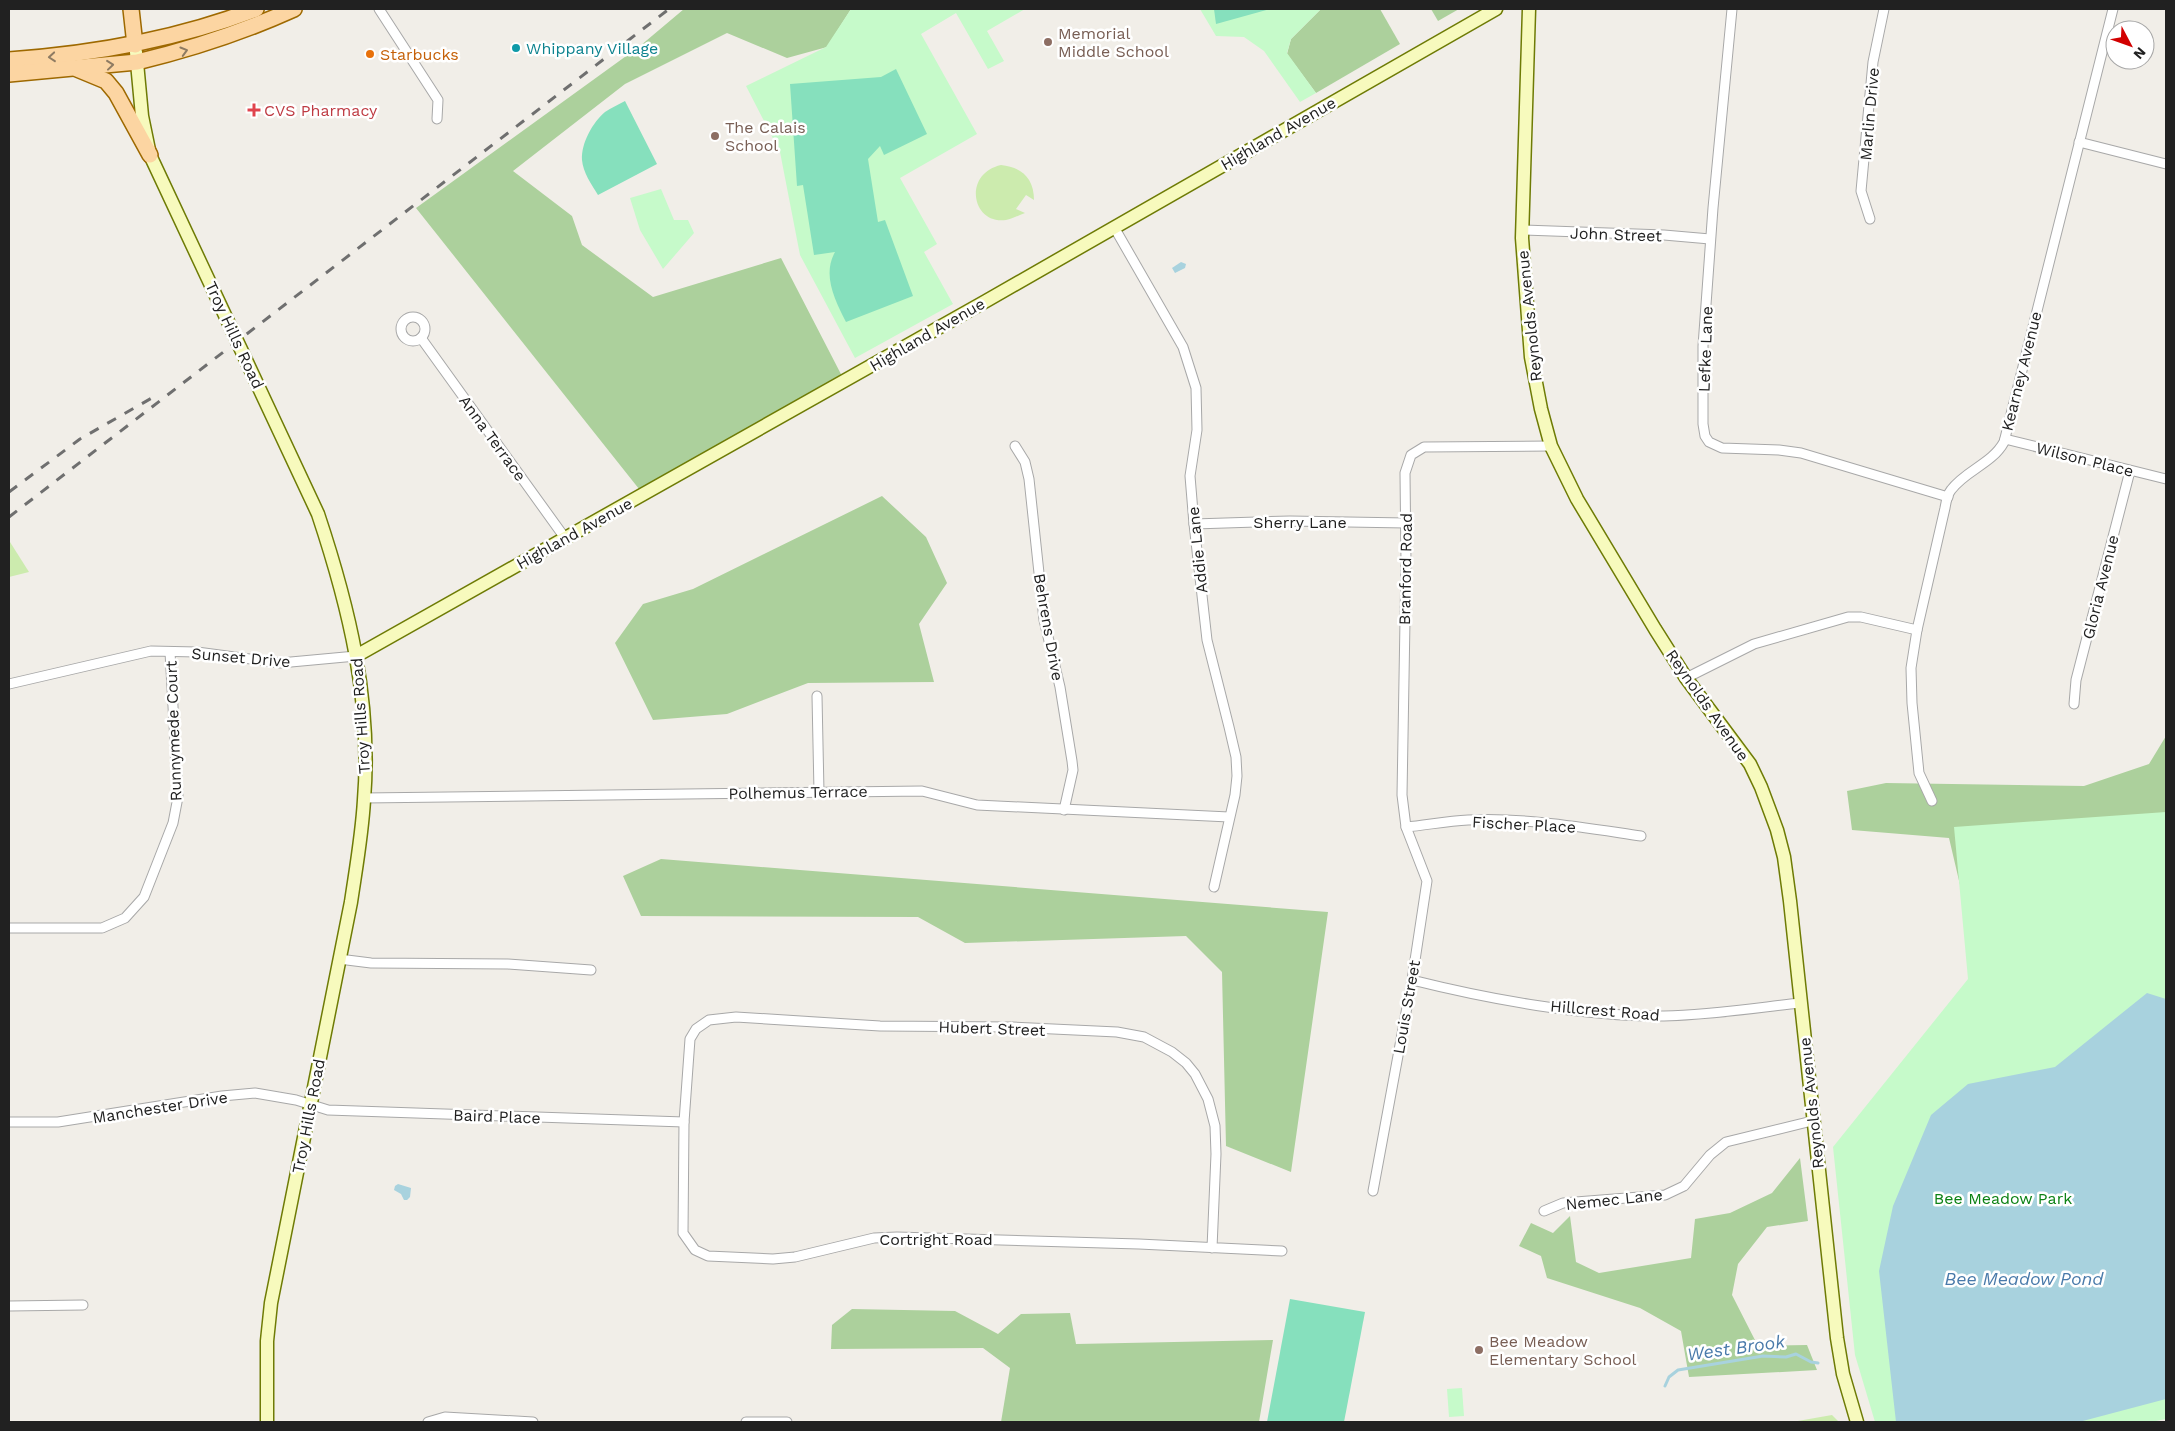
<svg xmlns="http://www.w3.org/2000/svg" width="2175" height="1431" font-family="'Work Sans',sans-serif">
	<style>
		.grass { fill: #ccebae }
		.forest { fill: #acd09c }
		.park { fill: #c6faca }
		.pitch { fill: #86e0bd }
		.water { fill: #a8d2de }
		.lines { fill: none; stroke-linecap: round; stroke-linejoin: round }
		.stream { stroke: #a8d2de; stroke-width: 3 }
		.street-casing { stroke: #a8a8a8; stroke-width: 11 }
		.secondary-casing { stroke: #6e7b05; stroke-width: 15 }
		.primary-casing { stroke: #9e6900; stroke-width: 18 }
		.street { stroke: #fff; stroke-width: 9 }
		.secondary { stroke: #f7fabd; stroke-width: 12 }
		.primary { stroke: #fcd5a2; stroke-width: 15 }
		.rail { stroke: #6f6f6f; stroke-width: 3; stroke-dasharray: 10 10; stroke-linecap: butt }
		.oneway { stroke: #8e7b62 }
		.education-dot { fill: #8d6e63; stroke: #fff; stroke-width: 2 }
		.culture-dot { fill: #0f9aa8; stroke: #fff; stroke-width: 2 }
		.food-dot { fill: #e8710a; stroke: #fff; stroke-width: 2 }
		.health-dot { fill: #e0444e; stroke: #fff; stroke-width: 2 }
		.labels { text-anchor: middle; stroke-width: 5; stroke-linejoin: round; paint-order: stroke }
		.education-label { font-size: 16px; fill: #785e54; stroke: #fff; text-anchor: start }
		.culture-label { font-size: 16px; fill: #0d838f; stroke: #fff; text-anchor: start }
		.food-label { font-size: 16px; fill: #c56008; stroke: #fff; text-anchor: start }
		.health-label { font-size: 16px; fill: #be3a42; stroke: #fff; text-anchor: start }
		.street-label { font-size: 16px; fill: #212121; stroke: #fff }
		.park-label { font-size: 16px; fill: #0c8215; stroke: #fff }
		.water-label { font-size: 18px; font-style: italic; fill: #497aaa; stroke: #fff }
	</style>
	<rect width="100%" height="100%" fill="#f1eee8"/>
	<g class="grass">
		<path d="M 1001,165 C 1021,167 1034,178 1034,200 L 1026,195 L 1016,209 L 1025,213 C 1019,215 1012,219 1006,220 C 972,225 962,174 1001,165 Z"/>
		<path d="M 9,541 L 10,542 L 29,572 L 9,577 Z"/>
		<path d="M 1832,1415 L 1839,1422 L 1792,1422 Z"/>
	</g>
	<g class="forest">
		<path d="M 684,9 L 851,9 L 827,47 L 787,58 L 727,33 L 625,84 L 513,171 L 572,216 L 582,245 L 653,297 L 781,258 L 844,380 L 643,494 L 416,208 L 640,46 Z"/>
		<path d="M 1321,9 L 1380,9 L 1400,44 L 1316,93 L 1287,54 L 1291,39 Z"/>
		<path d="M 1431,9 L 1459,9 L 1438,21 Z"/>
		<path d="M 882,496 L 926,537 L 947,583 L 919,624 L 934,682 L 808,683 L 727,714 L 653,720 L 615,643 L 643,604 L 693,589 Z"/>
		<path d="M 2166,736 L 2166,944 L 1985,972 L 1972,936 L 1949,838 L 1852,830 L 1847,791 L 1886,783 L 2084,786 L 2149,764 Z"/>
		<path d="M 661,859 L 1328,912 L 1291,1172 L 1226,1146 L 1222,972 L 1186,936 L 965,943 L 918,917 L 641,916 L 623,876 Z"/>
		<path d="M 1800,1158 L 1808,1221 L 1767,1227 L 1738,1264 L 1732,1295 L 1758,1346 L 1807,1345 L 1817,1370 L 1689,1377 L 1681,1331 L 1640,1308 L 1547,1278 L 1541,1256 L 1519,1246 L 1531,1223 L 1553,1233 L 1570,1216 L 1576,1262 L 1599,1273 L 1691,1258 L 1695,1219 L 1730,1213 L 1772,1193 Z"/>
		<path d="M 852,1309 L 955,1311 L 998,1334 L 1021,1314 L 1070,1313 L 1076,1344 L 1273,1340 L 1259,1422 L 1001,1422 L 1010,1368 L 983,1348 L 831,1349 L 832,1325 Z"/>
	</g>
	<g class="park">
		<path d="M 851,9 L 1025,9 L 987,31 L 1004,61 L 988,69 L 956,13 L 921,34 L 977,134 L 900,178 L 937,244 L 924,252 L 953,304 L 855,358 L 800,255 L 780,152 L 746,86 L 826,47 Z"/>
		<path d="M 1200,9 L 1321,9 L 1291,39 L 1287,53 L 1316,93 L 1300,102 L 1264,51 L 1244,37 L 1216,36 Z"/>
		<path d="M 661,189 L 674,220 L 688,220 L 694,233 L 663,269 L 640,230 L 630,198 Z"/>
		<path d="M 2166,812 L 2166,1419 L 2151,1422 L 1875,1422 L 1855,1355 L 1833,1147 L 1968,979 L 1954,827 Z"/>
		<path d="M 1462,1388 L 1464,1416 L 1449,1417 L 1447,1389 Z"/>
	</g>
	<g class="pitch">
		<path d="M 1214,9 L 1270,9 L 1216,24 Z"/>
		<path d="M 896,69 L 927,134 L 884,155 L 880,146 L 868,159 L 878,222 L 885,220 L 913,296 L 846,322 C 835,300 822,275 835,252 L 814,255 L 803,185 L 797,186 L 790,84 L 881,77 Z"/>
		<path d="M 625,101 L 657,164 L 598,195 C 591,184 583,172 582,160 C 581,143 593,122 605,112 C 611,108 619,104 625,101 Z"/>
		<path d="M 1290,1299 L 1365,1312 L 1344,1422 L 1267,1422 Z"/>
	</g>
	<g class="water">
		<path d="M 1181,262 L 1186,264 L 1185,268 L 1175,273 L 1172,268 Z"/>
		<path d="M 2147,993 L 2166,999 L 2166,1399 L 2079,1422 L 1896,1422 L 1879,1271 L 1893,1206 L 1931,1115 L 1968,1084 L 2055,1067 Z"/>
		<path d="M 398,1184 L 411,1188 L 410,1197 L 407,1200 L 404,1200 L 401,1194 L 394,1190 L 395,1186 Z"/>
	</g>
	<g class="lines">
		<path class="stream" d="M 1665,1386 L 1669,1377 L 1678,1370 L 1763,1356 L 1786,1357 L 1796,1354 L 1811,1362 L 1818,1363"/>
		<g class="street-casing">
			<g id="street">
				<path d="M 379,9 L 438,100 L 437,119"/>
				<path d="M 1732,9 L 1713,208 L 1703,346 L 1703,424 L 1705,436 L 1709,442 L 1722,448 L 1779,450 L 1801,453 L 1948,497"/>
				<path d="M 2079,142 L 2166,164"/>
				<path d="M 1870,219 L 1861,191 L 1873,62 L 1884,9"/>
				<path d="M 1114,227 L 1183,347 L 1196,388 L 1197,430 L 1190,476 L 1194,524 L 1207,640 L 1229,727 L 1236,757 L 1237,776 L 1235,795 L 1214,887"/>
				<path d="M 1522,230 L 1664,235 L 1710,239"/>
				<circle cx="413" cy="329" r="12"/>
				<path d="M 421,338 L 565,538"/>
				<path d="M 2005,439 L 2166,479"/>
				<path d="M 1015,446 L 1025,462 L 1029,479 L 1044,620 L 1060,687 L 1072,761 L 1073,770 L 1064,810"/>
				<path d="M 1194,524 L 1290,521 L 1406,523"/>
				<path d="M 1686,678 L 1754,644 L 1848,617 L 1861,617 L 1917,630"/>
				<path d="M 9,684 L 151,651 L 197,652 L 280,663 L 356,656"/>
				<path d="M 817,696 L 819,792"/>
				<path d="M 2074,704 L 2076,680 L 2130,471"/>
				<path d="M 364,798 L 922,791 L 977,805 L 1229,817"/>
				<path d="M 1932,801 L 1919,773 L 1912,703 L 1911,668 L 1917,630 L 1945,508 C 1946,502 1947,495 1951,490 C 1966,470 1992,464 2004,442 L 2113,9"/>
				<path d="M 1406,827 C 1427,825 1447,821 1468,820 C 1524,817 1586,828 1641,836"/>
				<path d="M 9,928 L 102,928 L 125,918 L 144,897 L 173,823 L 178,797 L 170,652"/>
				<path d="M 339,959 L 371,963 L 508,964 L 591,970"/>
				<path d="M 1412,980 C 1488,999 1585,1017 1664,1016 C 1709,1015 1755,1008 1800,1003"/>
				<path d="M 9,1122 L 58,1122 L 222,1096 L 255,1093 L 296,1100 L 328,1110 L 684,1122"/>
				<path d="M 1373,1191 L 1412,980 L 1427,881 L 1406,827 L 1402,795 L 1406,562 L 1405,473 L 1411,455 L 1424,447 L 1551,446"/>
				<path d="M 1544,1211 L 1563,1203 L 1665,1195 L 1684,1186 L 1710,1155 L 1726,1142 L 1812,1121"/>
				<path d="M 1212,1248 L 1216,1154 L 1215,1126 L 1208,1099 L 1195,1074 L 1186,1063 L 1172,1052 L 1144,1037 L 1117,1032 L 1013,1027 L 880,1026 L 736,1017 L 709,1020 L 696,1029 L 690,1039 L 684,1122 L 683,1233 L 695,1250 L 708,1256 L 773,1259 L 795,1257 L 874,1238 L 897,1237 L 1139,1244 L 1282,1251"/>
				<path d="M 9,1306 L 83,1305"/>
				<path d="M 428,1422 L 445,1417 L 533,1422"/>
				<path d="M 746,1422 L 787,1422"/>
			</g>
		</g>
		<g class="secondary-casing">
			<g id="secondary">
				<path d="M 1529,9 L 1522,238 L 1531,357 L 1541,409 L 1551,446 L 1577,499 L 1655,629 L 1686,678 L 1750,764 L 1761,787 L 1777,830 L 1784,857 L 1790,901 L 1837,1338 L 1843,1374 L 1857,1422"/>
				<path d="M 136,52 L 142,116 L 150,155 L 318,514 C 349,607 372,701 364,800 C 362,835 356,868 351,902 L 271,1303 L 267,1341 L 267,1422"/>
				<path d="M 356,656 L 986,301 L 1496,9"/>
			</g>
		</g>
		<g class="primary-casing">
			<g id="primary">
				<path d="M 131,9 L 135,45"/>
				<path d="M 9,60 C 94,54 176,40 256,9"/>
				<path d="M 77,69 L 106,81 L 116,93 L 150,155"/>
				<path d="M 9,74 L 137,62 C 191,49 243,32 294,9"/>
			</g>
		</g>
		<use href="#street" class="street"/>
		<use href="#secondary" class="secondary"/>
		<use href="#primary" class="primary"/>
		<g class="rail">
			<path d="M 9,492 L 80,439 L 157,395"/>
			<path d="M 9,517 L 669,9"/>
		</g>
	</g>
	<defs><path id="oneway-chevron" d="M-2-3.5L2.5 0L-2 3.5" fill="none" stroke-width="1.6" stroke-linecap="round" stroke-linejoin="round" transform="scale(1.25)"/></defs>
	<g class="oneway">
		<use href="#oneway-chevron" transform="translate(184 51) rotate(-16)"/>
		<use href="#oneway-chevron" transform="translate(52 57) rotate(175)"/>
		<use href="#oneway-chevron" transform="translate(110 65) rotate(-6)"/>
	</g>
	<g class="education-dot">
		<circle cx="1048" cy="42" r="5"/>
		<circle cx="715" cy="136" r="5"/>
		<circle cx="1479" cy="1350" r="5"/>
	</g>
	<circle class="culture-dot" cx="516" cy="48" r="5"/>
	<circle class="food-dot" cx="370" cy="54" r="5"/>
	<path class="health-dot" d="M251.5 102.5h5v5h5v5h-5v5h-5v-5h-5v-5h5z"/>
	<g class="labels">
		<g class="education-label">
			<text x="1058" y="39">Memorial<tspan x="1058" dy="18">Middle School</tspan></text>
			<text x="725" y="133">The Calais<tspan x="725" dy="18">School</tspan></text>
			<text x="1489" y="1347">Bee Meadow<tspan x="1489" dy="18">Elementary School</tspan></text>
		</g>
		<g class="culture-label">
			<text x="526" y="54">Whippany Village</text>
		</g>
		<g class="food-label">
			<text x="380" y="60">Starbucks</text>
		</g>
		<g class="health-label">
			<text x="264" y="116">CVS Pharmacy</text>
		</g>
		<g class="street-label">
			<text transform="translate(1869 114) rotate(-85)" y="6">Marlin Drive</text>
			<text transform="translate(1278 133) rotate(-30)" y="6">Highland Avenue</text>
			<text transform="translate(1616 234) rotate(2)" y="6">John Street</text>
			<text transform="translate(1529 316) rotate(-96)" y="6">Reynolds Avenue</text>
			<text transform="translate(927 334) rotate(-30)" y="6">Highland Avenue</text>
			<text transform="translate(235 335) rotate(65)" y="6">Troy Hills Road</text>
			<text transform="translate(1705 349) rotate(-88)" y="6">Lefke Lane</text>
			<text transform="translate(2021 371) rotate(-76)" y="6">Kearney Avenue</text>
			<text transform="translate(493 438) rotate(54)" y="6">Anna Terrace</text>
			<text transform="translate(2085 459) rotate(14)" y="6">Wilson Place</text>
			<text x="1300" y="528">Sherry Lane</text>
			<text transform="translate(574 533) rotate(-29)" y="6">Highland Avenue</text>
			<text transform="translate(1197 550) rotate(-96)" y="6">Addie Lane</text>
			<text transform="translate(1405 569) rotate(-89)" y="6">Branford Road</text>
			<text transform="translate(2100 587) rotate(-76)" y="6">Gloria Avenue</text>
			<text transform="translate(1049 627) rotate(80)" y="6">Behrens Drive</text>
			<text transform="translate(241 657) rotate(5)" y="6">Sunset Drive</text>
			<text transform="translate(1708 705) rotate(55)" y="6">Reynolds Avenue</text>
			<text transform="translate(360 716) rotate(-94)" y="6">Troy Hills Road</text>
			<text transform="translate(173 731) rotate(-92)" y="6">Runnymede Court</text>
			<text transform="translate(798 792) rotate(-1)" y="6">Polhemus Terrace</text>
			<text transform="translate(1524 824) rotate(3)" y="6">Fischer Place</text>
			<text transform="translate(1406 1007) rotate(-80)" y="6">Louis Street</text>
			<text transform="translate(1605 1010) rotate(5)" y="6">Hillcrest Road</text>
			<text transform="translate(992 1028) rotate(2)" y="6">Hubert Street</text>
			<text transform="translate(1811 1103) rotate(-96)" y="6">Reynolds Avenue</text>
			<text transform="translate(160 1107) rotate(-9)" y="6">Manchester Drive</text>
			<text transform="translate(308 1116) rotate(-79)" y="6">Troy Hills Road</text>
			<text transform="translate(497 1116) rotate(2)" y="6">Baird Place</text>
			<text transform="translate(1614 1199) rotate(-6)" y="6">Nemec Lane</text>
			<text x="936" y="1245">Cortright Road</text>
		</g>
		<g class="park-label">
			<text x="2003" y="1204">Bee Meadow Park</text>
		</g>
		<g class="water-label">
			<text x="2024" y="1285">Bee Meadow Pond</text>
			<text transform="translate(1736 1348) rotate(-8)" y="6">West Brook</text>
		</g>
	</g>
	<rect width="2175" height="1431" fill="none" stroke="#212121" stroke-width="20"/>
	<g transform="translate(2130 45) rotate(131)"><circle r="24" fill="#ffffff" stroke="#a6a6a6"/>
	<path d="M0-4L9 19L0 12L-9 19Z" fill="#d20000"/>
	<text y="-8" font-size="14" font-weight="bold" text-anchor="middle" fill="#212121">N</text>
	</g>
</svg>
